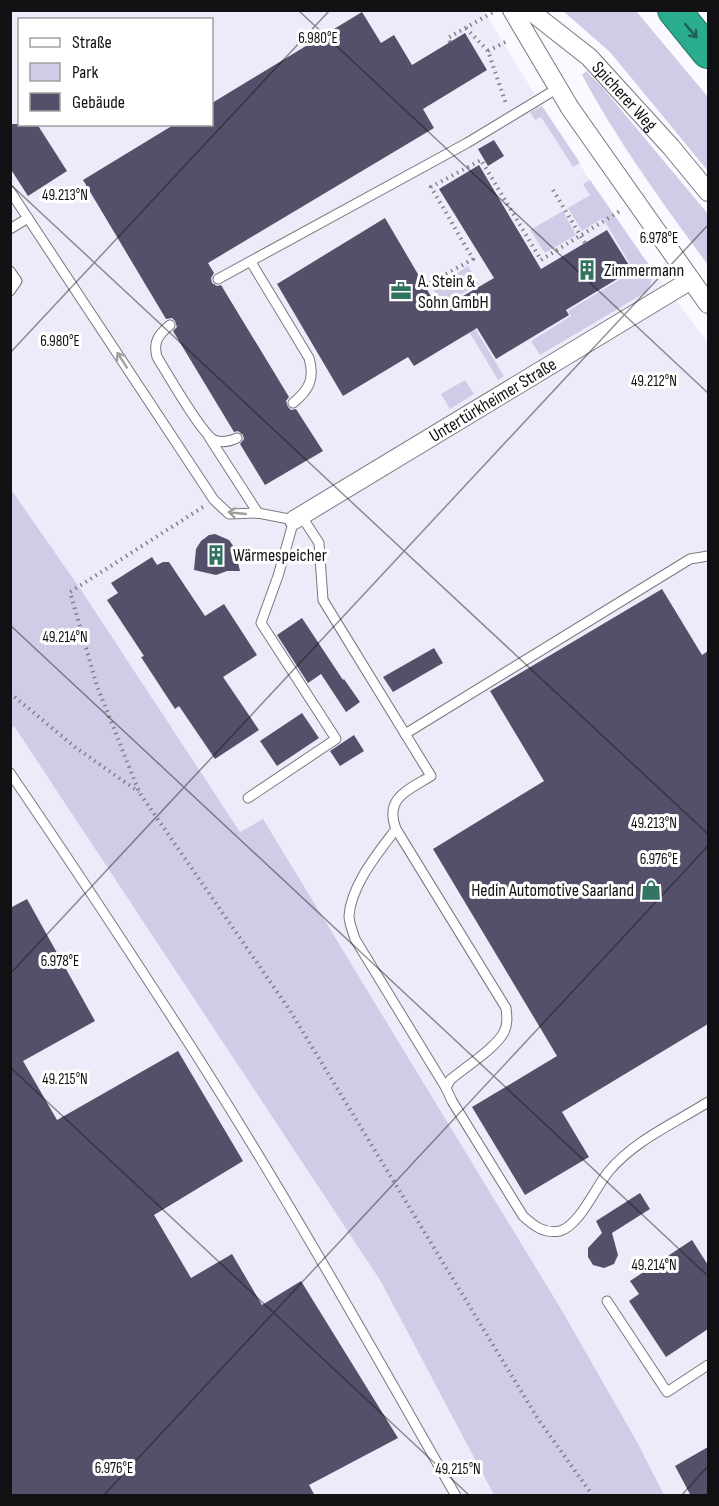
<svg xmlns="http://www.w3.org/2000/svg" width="719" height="1506" font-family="'Sofia Sans Condensed',sans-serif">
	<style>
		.built { fill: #edebfa; fill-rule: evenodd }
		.green { fill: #d0cce8 }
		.building { fill: #555069 }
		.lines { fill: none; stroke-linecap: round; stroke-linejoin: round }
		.lane-casing { stroke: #79787e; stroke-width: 11 }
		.street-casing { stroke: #79787e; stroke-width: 20 }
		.highway-casing { stroke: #217663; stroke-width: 34 }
		.path { stroke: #818184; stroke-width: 4; stroke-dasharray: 1.5 4.5; stroke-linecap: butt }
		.lane { stroke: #fff; stroke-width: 9 }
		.street { stroke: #fff; stroke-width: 18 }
		.highway { stroke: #29ad8e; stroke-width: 32 }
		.oneway { stroke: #1d5f50 }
		.oneway2 { stroke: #a0a0a1 }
		.ticks { fill: none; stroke: #111113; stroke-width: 1.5; stroke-opacity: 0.45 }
		.labels { text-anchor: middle; stroke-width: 6; stroke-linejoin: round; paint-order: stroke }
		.street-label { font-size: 18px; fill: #111113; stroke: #fff }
		.poi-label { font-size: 18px; fill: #111113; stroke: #fff; text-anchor: start }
		.ticks-label { font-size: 15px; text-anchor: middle; fill: #111113; stroke: #fff; stroke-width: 6; stroke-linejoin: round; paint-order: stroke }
	</style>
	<rect width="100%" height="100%" fill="#faf9ff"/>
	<path class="built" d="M 10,11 L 484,11 L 542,106 L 590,180 L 651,268 L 708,343 L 708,1495 L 11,1495 ZM 20,20 L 212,20 L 212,124 L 20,124 Z"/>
	<g class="green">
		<path d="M 563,11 L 636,11 L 708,97 L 708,171 L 610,52 Z"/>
		<path d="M 586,71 L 602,87 L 708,214 L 708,265 C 663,204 618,142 582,75 Z"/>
		<path d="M 542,106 L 580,163 L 573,167 L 541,117 L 535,120 L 530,112 Z"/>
		<path d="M 590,180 L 651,268 C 653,278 652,283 646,292 L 540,355 L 531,341 L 571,316 L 568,311 L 634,271 L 603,218 L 582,231 L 568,208 L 590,195 L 583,184 Z"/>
		<path d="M 563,211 L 576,235 L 545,253 L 530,230 Z"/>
		<path d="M 468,266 L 479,284 L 456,297 L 504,376 L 498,380 L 470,333 L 462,337 L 433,289 Z"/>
		<path d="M 465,380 L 474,394 L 450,409 L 441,394 Z"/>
		<path d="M 10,488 L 81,590 L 240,832 L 263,819 L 561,1309 L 637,1442 L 664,1495 L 494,1495 L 380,1280 L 14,726 L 11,728 Z"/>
	</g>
	<g class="building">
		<path d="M 362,12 L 381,43 L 394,35 L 412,65 L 465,33 L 487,70 L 423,109 L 434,128 L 208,263 L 214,273 L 211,278 L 212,283 L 217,286 L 221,285 L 289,397 L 286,401 L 288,407 L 291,410 L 296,409 L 323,451 L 265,485 L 240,444 L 244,439 L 243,435 L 238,431 L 234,432 L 173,331 L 177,327 L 175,321 L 172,318 L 166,319 L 83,180 L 175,124 L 212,124 L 212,103 Z"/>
		<path d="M 10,124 L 37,124 L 67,171 L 28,196 L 10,168 Z"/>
		<path d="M 494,140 L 504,156 L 488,166 L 478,149 Z"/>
		<path d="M 479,165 L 541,269 L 607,230 L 632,270 L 566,310 L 569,315 L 496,359 L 477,328 L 414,366 L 408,357 L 343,396 L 277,284 L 385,218 L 439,310 L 494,278 L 439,189 Z"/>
		<path d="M 215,534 L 229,540 L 234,547 L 240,571 L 227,571 L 216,575 L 194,570 L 196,549 L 201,541 L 209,535 Z"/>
		<path d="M 152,557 L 157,565 L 163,562 L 169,562 L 205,616 L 224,604 L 257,655 L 223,677 L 259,730 L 215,759 L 179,706 L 175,709 L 141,657 L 144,656 L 107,600 L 118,593 L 111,583 Z"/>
		<path d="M 662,589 L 702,655 L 708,651 L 708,1024 L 562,1112 L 589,1157 L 525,1195 L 472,1107 L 557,1056 L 433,849 L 544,781 L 490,691 Z"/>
		<path d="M 302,618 L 343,680 L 344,679 L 360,702 L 346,712 L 321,674 L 308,683 L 277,635 Z"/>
		<path d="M 434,648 L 443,663 L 393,692 L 383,677 Z"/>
		<path d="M 302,713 L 319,738 L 277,766 L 260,741 Z"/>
		<path d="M 354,735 L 364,751 L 340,766 L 330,751 Z"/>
		<path d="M 27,899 L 95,1021 L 23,1061 L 57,1120 L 178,1051 L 243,1161 L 154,1215 L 191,1278 L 232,1254 L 262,1305 L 301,1281 L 398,1438 L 309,1485 L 315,1496 L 10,1496 L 10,908 Z"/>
		<path d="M 640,1193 L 650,1209 L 612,1233 L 618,1255 L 614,1264 L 604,1268 L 593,1265 L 588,1257 L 588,1248 L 602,1233 L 596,1221 Z"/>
		<path d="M 692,1240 L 708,1265 L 708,1329 L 666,1357 L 629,1301 L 639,1294 L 630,1281 Z"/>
		<path d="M 708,1447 L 708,1496 L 691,1496 L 675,1466 Z"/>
	</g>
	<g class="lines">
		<g class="lane-casing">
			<g id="lane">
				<path d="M 10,191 L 214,500 L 229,514 L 258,513 L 294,520 L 278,576 L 261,623 L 336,739 L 248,798"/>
				<path d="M 10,229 L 28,218"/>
				<path d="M 251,262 L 309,358 C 315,379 309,390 293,403"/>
				<path d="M 10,271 L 17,281 L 10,291"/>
				<path d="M 218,279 L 467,143 L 558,88"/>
				<path d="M 170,325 C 158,335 153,342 157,357 C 167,373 201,433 214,440 C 222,443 229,442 237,438"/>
				<path d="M 209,437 L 258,513"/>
				<path d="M 302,517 L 319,543 L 323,600 L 431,776 C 408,790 384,798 396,829 L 506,1008 C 507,1017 508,1024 504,1032 C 497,1047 464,1068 450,1080 L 446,1088 L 452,1101 L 523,1216 C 534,1226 544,1234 560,1231 C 580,1225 596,1186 609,1171 C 635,1140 675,1123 708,1102"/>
				<path d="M 405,734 L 690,559 L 708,556"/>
				<path d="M 10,773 C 71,862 130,952 188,1042 C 283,1190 369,1343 456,1496"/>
				<path d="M 396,829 C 378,853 351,885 349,916 C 349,923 353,932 355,939 L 446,1088"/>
				<path d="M 607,1301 L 667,1392 L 708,1365"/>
			</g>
		</g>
		<g class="street-casing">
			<g id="street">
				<path d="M 512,10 L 570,108 L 708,304"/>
				<path id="s1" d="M 529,10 L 589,57 L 671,147 L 708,192"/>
				<path id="s2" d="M 294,520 L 691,280"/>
			</g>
		</g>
		<g class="highway-casing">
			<path id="highway" d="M 674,10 L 708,52"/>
		</g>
		<g class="path">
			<path d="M 466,28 L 488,51 L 506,104"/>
			<path d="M 450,42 L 448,38 L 495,11"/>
			<path d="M 488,51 L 509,40"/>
			<path d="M 553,190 L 585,243"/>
			<path d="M 425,286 L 473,259 L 431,187 L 481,160 L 541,260 L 620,211"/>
			<path d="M 203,507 L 70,592 L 97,686 L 139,792 L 289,1009 L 538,1419 L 593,1496"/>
			<path d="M 10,693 L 75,747 L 139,792"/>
		</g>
		<use href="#lane" class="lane"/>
		<use href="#street" class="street"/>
		<use href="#highway" class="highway"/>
	</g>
	<defs><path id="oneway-shaft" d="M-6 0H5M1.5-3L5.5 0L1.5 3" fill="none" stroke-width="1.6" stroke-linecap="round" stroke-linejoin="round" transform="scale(1.5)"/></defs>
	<use class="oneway" href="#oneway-shaft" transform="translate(691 31) rotate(50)"/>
	<g class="oneway2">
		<use href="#oneway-shaft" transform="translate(122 360) rotate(-123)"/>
		<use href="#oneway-shaft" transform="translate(237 513) rotate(-174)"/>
	</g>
	<path class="ticks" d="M 298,10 L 708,393M 10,184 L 708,834M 10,353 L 330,10M 10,625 L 708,1276M 10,974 L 708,225M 10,1067 L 470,1496M 103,1496 L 708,846M 681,1496 L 708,1466"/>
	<defs>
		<g id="building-bare" transform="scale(1.62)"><path d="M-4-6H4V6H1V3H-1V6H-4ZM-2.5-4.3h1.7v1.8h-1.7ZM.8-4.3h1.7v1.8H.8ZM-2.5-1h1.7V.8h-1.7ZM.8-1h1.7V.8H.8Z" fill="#337362" stroke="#fff" stroke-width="2.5" paint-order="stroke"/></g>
		<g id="office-bare" transform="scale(1.62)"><path d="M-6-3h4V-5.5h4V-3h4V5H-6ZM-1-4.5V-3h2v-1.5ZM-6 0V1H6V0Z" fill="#337362" stroke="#fff" stroke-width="2.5" paint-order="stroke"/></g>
		<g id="shop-bare" transform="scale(1.62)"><path d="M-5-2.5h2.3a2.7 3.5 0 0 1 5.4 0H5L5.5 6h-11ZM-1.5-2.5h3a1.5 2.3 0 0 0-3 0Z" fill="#337362" stroke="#fff" stroke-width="2.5" paint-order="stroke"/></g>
	</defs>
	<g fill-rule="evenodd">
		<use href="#building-bare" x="587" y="270"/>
		<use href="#office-bare" x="401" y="291"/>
		<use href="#building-bare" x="216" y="555"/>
		<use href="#shop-bare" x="651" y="890"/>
	</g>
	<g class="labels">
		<g class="street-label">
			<text dy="6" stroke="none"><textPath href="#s1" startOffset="129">Spicherer Weg</textPath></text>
			<text dy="6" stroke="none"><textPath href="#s2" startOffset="232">Untertürkheimer Straße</textPath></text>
		</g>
		<g class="poi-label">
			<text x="604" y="276">Zimmermann</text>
			<text x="418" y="287">A. Stein &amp;<tspan x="418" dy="21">Sohn GmbH</tspan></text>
			<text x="233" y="561">Wärmespeicher</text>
			<text x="634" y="896" text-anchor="end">Hedin Automotive Saarland</text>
		</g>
	</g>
	<g class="ticks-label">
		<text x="318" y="43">6.980°E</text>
		<text x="65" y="200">49.213°N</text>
		<text x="659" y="243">6.978°E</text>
		<text x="60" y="346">6.980°E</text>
		<text x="654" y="386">49.212°N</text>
		<text x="65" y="642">49.214°N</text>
		<text x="654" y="828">49.213°N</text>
		<text x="659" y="864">6.976°E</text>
		<text x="60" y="966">6.978°E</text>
		<text x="65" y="1084">49.215°N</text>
		<text x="654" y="1270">49.214°N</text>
		<text x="114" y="1473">6.976°E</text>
		<text x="458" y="1474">49.215°N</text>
	</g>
	<rect width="719" height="1506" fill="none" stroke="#111113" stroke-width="24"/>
	<rect x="18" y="18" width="195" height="108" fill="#ffffff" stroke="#a0a0a1" stroke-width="1.5"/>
	<rect x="30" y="38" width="30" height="9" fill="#ffffff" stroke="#a0a0a1" stroke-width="1.5"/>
	<text x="72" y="48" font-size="18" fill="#111113">Straße</text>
	<rect x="30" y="63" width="30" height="18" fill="#d0cce8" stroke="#a0a0a1" stroke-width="1.5"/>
	<text x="72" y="78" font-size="18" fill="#111113">Park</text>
	<rect x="30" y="93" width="30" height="18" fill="#555069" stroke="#a0a0a1" stroke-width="1.5"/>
	<text x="72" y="108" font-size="18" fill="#111113">Gebäude</text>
</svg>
